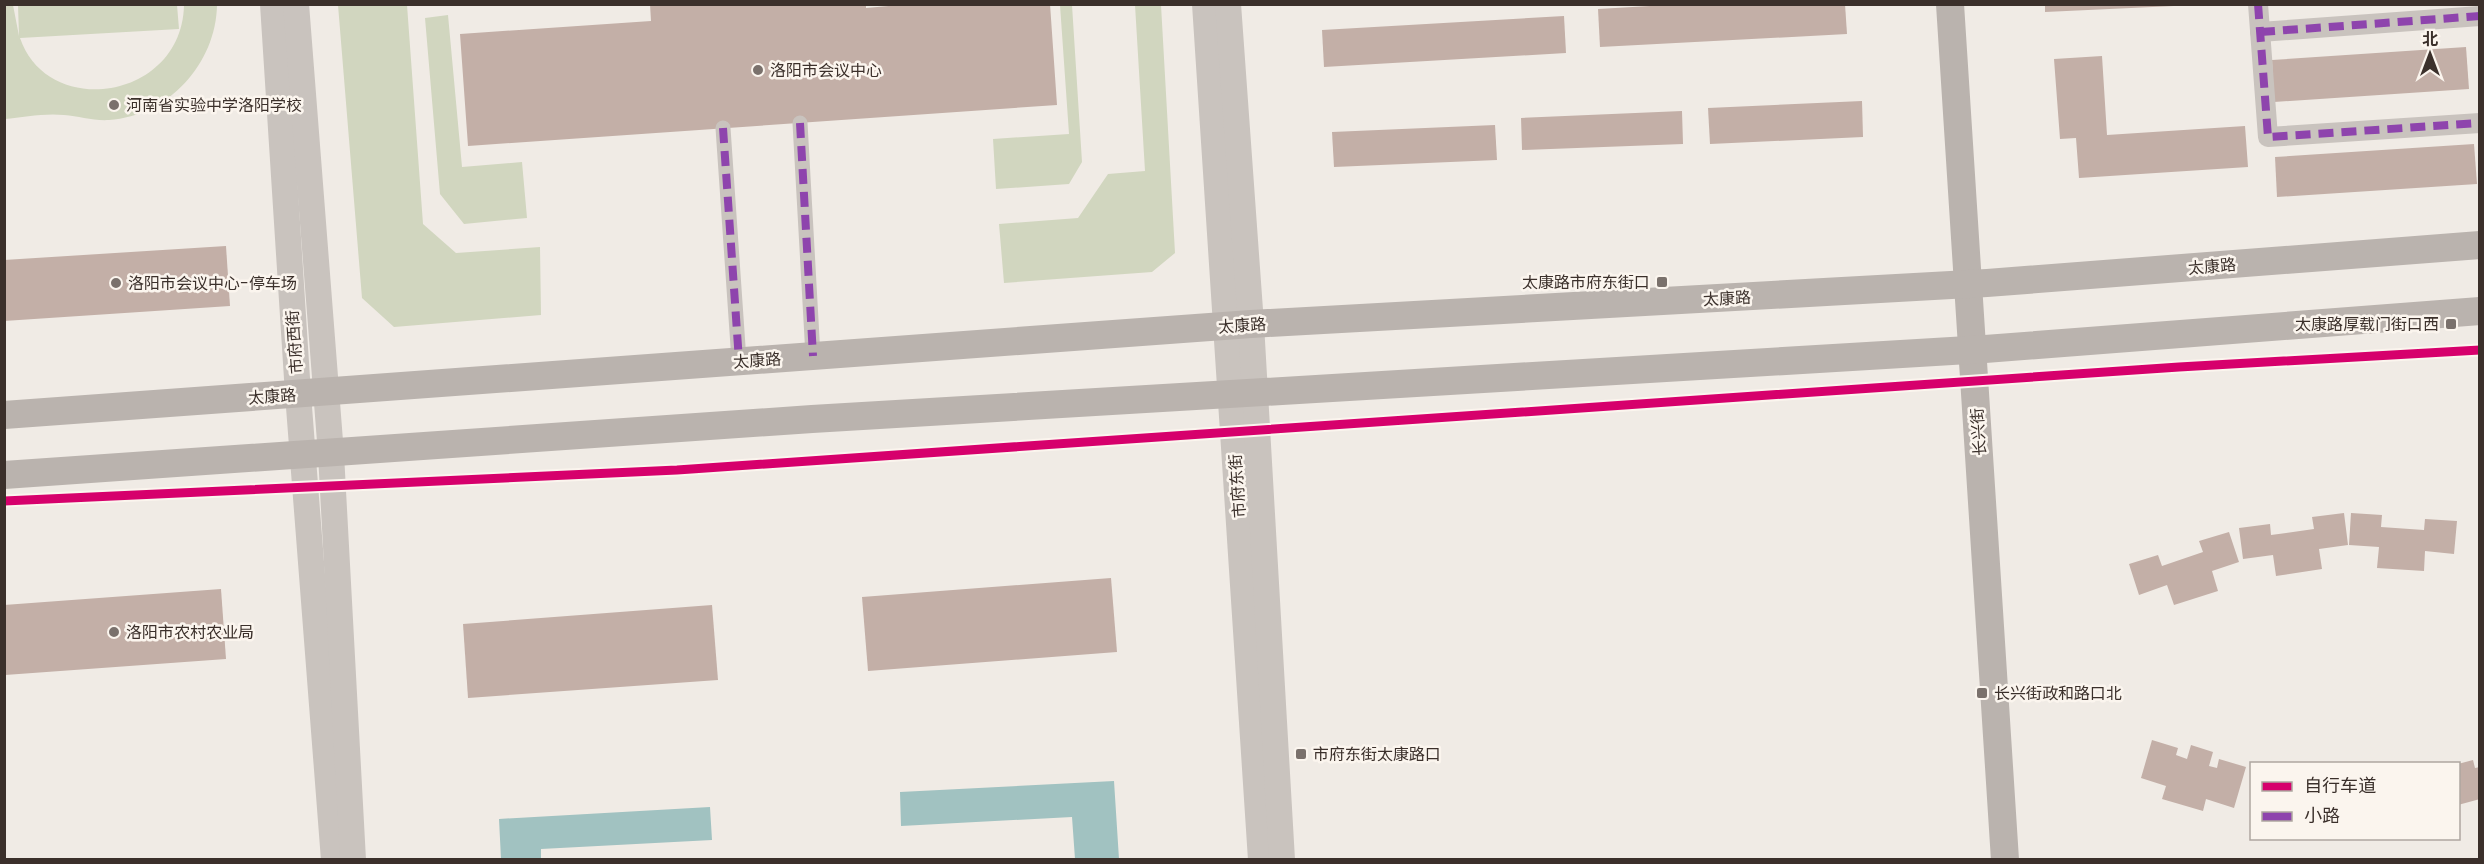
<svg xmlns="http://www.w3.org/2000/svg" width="2484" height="864" font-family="Poppins,'Noto Sans SC',sans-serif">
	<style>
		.green { fill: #d1d6bf }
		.water { fill: #a1c2c1 }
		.building { fill: #c3afa7 }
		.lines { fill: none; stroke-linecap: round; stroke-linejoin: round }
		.pedestrian { stroke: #c9c3be; stroke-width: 15 }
		.minor { stroke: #c9c3be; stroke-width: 20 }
		.tertiary { stroke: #c9c3be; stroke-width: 26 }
		.secondary { stroke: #bab3ae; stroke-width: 28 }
		.quiet { stroke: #8e44ad; stroke-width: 8; stroke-dasharray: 15 8; stroke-linecap: butt }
		.cycleway-casing { stroke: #fbf5ee; stroke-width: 13 }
		.cycleway { stroke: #d6006c; stroke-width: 9 }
		.poi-dot { fill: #7a716c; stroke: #fbf5ee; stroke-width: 2 }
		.labels { text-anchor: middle; stroke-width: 5; stroke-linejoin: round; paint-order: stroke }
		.poi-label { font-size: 16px; fill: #3b302b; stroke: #fbf5ee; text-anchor: start }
		.street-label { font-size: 16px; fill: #3b302b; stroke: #fbf5ee }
	</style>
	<rect width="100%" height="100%" fill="#f0ebe5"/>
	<g class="green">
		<path d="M 5,4 L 13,5 L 19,36 L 18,5 L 177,5 L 179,29 L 20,38 C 48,120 182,100 184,5 L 217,5 C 216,63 169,116 109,120 C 93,121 79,116 64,115 C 45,113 23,117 5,119 Z"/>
		<path d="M 338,5 L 407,5 L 423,224 L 456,253 L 540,247 L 541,315 L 394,327 L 362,298 Z"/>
		<path d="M 1060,5 L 1072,5 L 1082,162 L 1069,184 L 996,189 L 993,139 L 1069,134 Z"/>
		<path d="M 1135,5 L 1161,5 L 1175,253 L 1152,272 L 1004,283 L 999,224 L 1078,218 L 1108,174 L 1145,171 Z"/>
		<path d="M 448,15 L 462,167 L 522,162 L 527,218 L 464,224 L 440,194 L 425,18 Z"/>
	</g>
	<g class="water">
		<path d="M 1114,781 L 1119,859 L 1075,859 L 1072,817 L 901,826 L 900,792 Z"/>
		<path d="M 710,807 L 712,840 L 541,849 L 541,859 L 501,859 L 499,819 Z"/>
	</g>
	<g class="building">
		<path d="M 650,4 L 866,4 L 866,8 L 911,4 L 1050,4 L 1057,105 L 468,146 L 460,34 L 651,21 Z"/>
		<path d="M 1684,4 L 1845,4 L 1847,34 L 1600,47 L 1598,9 Z"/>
		<path d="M 2045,4 L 2174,4 L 2174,6 L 2045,12 Z"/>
		<path d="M 1564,16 L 1566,53 L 1324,67 L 1322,30 Z"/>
		<path d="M 2466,47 L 2469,89 L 2274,102 L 2272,60 Z"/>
		<path d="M 2102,56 L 2107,135 L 2245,126 L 2248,167 L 2079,178 L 2076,138 L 2060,139 L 2054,59 Z"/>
		<path d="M 1862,101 L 1863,137 L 1710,144 L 1708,108 Z"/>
		<path d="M 1682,111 L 1683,144 L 1522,150 L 1521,118 Z"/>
		<path d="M 1495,125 L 1497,160 L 1334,167 L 1332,132 Z"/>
		<path d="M 2474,144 L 2477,184 L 2277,197 L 2275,157 Z"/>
		<path d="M 226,246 L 230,306 L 4,321 L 4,260 Z"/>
		<path d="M 2344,513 L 2348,545 L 2319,549 L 2322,569 L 2276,576 L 2273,555 L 2243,559 L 2239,528 L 2270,524 L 2271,535 L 2314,529 L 2312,517 Z"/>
		<path d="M 2351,513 L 2382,515 L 2381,527 L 2424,530 L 2425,519 L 2457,521 L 2454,554 L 2425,551 L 2424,571 L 2377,568 L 2379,547 L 2349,545 Z"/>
		<path d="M 2229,532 L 2239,562 L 2212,571 L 2218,591 L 2174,605 L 2167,585 L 2139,595 L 2129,564 L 2158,555 L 2162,566 L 2203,552 L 2199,541 Z"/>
		<path d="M 1111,578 L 1117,652 L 868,671 L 862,597 Z"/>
		<path d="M 221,589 L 226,659 L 5,675 L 4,605 Z"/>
		<path d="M 712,605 L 718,680 L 468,698 L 463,624 Z"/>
		<path d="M 2152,740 L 2178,748 L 2176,755 L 2187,759 L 2191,745 L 2213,752 L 2209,766 L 2217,768 L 2219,759 L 2246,767 L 2234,808 L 2206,799 L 2203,811 L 2162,799 L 2166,786 L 2141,778 Z"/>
		<path d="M 2473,760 L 2475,768 L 2480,767 L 2480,799 L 2458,805 L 2458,764 Z"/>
	</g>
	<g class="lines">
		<g class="pedestrian">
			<path d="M 800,123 L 813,356"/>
			<path d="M 723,128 L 739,361"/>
		</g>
		<g class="minor">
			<path d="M 2258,4 L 2268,137 L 2480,123"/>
			<path d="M 2260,32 L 2480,16"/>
		</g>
		<g class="tertiary">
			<path d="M 273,4 L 298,394 L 334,860"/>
			<path d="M 296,4 L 331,454 L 353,860"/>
			<path d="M 1205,4 L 1261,860"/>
			<path d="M 1228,4 L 1251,324 L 1282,860"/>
		</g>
		<g class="secondary">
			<path d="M 1950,4 L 2005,860"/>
			<path d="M 4,415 L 1251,324 L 1987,283 L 2480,245"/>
			<path d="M 4,475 L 812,419 L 1985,349 L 2480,311"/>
		</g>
		<g class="quiet">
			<path d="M 2258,4 L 2268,137 L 2480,123"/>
			<path d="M 2260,32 L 2480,16"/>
			<path d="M 800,123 L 813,356"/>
			<path d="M 723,128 L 739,361"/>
		</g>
		<g class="cycleway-casing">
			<path id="cycleway" d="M 4,501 L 677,470 L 2179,367 L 2480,350"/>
		</g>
		<use href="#cycleway" class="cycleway"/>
	</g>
	<g class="poi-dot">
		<circle cx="758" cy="70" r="6"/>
		<circle cx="114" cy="105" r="6"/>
		<rect x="1656" y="276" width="12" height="12" rx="3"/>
		<circle cx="116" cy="283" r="6"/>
		<rect x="2445" y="318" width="12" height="12" rx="3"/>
		<circle cx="114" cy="632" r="6"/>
		<rect x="1976" y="687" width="12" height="12" rx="3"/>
		<rect x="1295" y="748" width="12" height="12" rx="3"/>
	</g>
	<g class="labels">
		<g class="poi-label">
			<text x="770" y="76">洛阳市会议中心</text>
			<text x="126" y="111">河南省实验中学洛阳学校</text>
			<text x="1650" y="288" text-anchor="end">太康路市府东街口</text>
			<text x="128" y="289">洛阳市会议中心-停车场</text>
			<text x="2439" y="330" text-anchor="end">太康路厚载门街口西</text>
			<text x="126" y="638">洛阳市农村农业局</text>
			<text x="1994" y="699">长兴街政和路口北</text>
			<text x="1313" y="760">市府东街太康路口</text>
		</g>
		<g class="street-label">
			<text transform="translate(2212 266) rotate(-5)" y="6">太康路</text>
			<text transform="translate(1727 298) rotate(-3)" y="6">太康路</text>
			<text transform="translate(1242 325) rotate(-4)" y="6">太康路</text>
			<text transform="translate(294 342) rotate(-94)" y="6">市府西街</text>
			<text transform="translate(757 360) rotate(-4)" y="6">太康路</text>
			<text transform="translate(272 396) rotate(-4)" y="6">太康路</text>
			<text transform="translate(1978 432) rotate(-94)" y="6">长兴街</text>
			<text transform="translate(1237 486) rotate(-94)" y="6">市府东街</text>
		</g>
	</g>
	<rect width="2484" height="864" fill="none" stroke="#3b302b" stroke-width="12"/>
	<rect x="2250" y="762" width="210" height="78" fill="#fbf5ee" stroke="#aea6a0" stroke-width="1.5"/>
	<rect x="2262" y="782" width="30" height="9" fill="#d6006c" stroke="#aea6a0" stroke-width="1.5"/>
	<text x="2304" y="792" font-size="18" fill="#3b302b">自行车道</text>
	<rect x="2262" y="812" width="30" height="9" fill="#8e44ad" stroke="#aea6a0" stroke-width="1.5"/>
	<text x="2304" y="822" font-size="18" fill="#3b302b">小路</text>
	<g transform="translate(2430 54)" stroke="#fbf5ee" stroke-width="4.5" paint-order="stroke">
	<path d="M0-4.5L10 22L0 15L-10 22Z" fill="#3b302b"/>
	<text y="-9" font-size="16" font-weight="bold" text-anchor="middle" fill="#3b302b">北</text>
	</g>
</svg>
